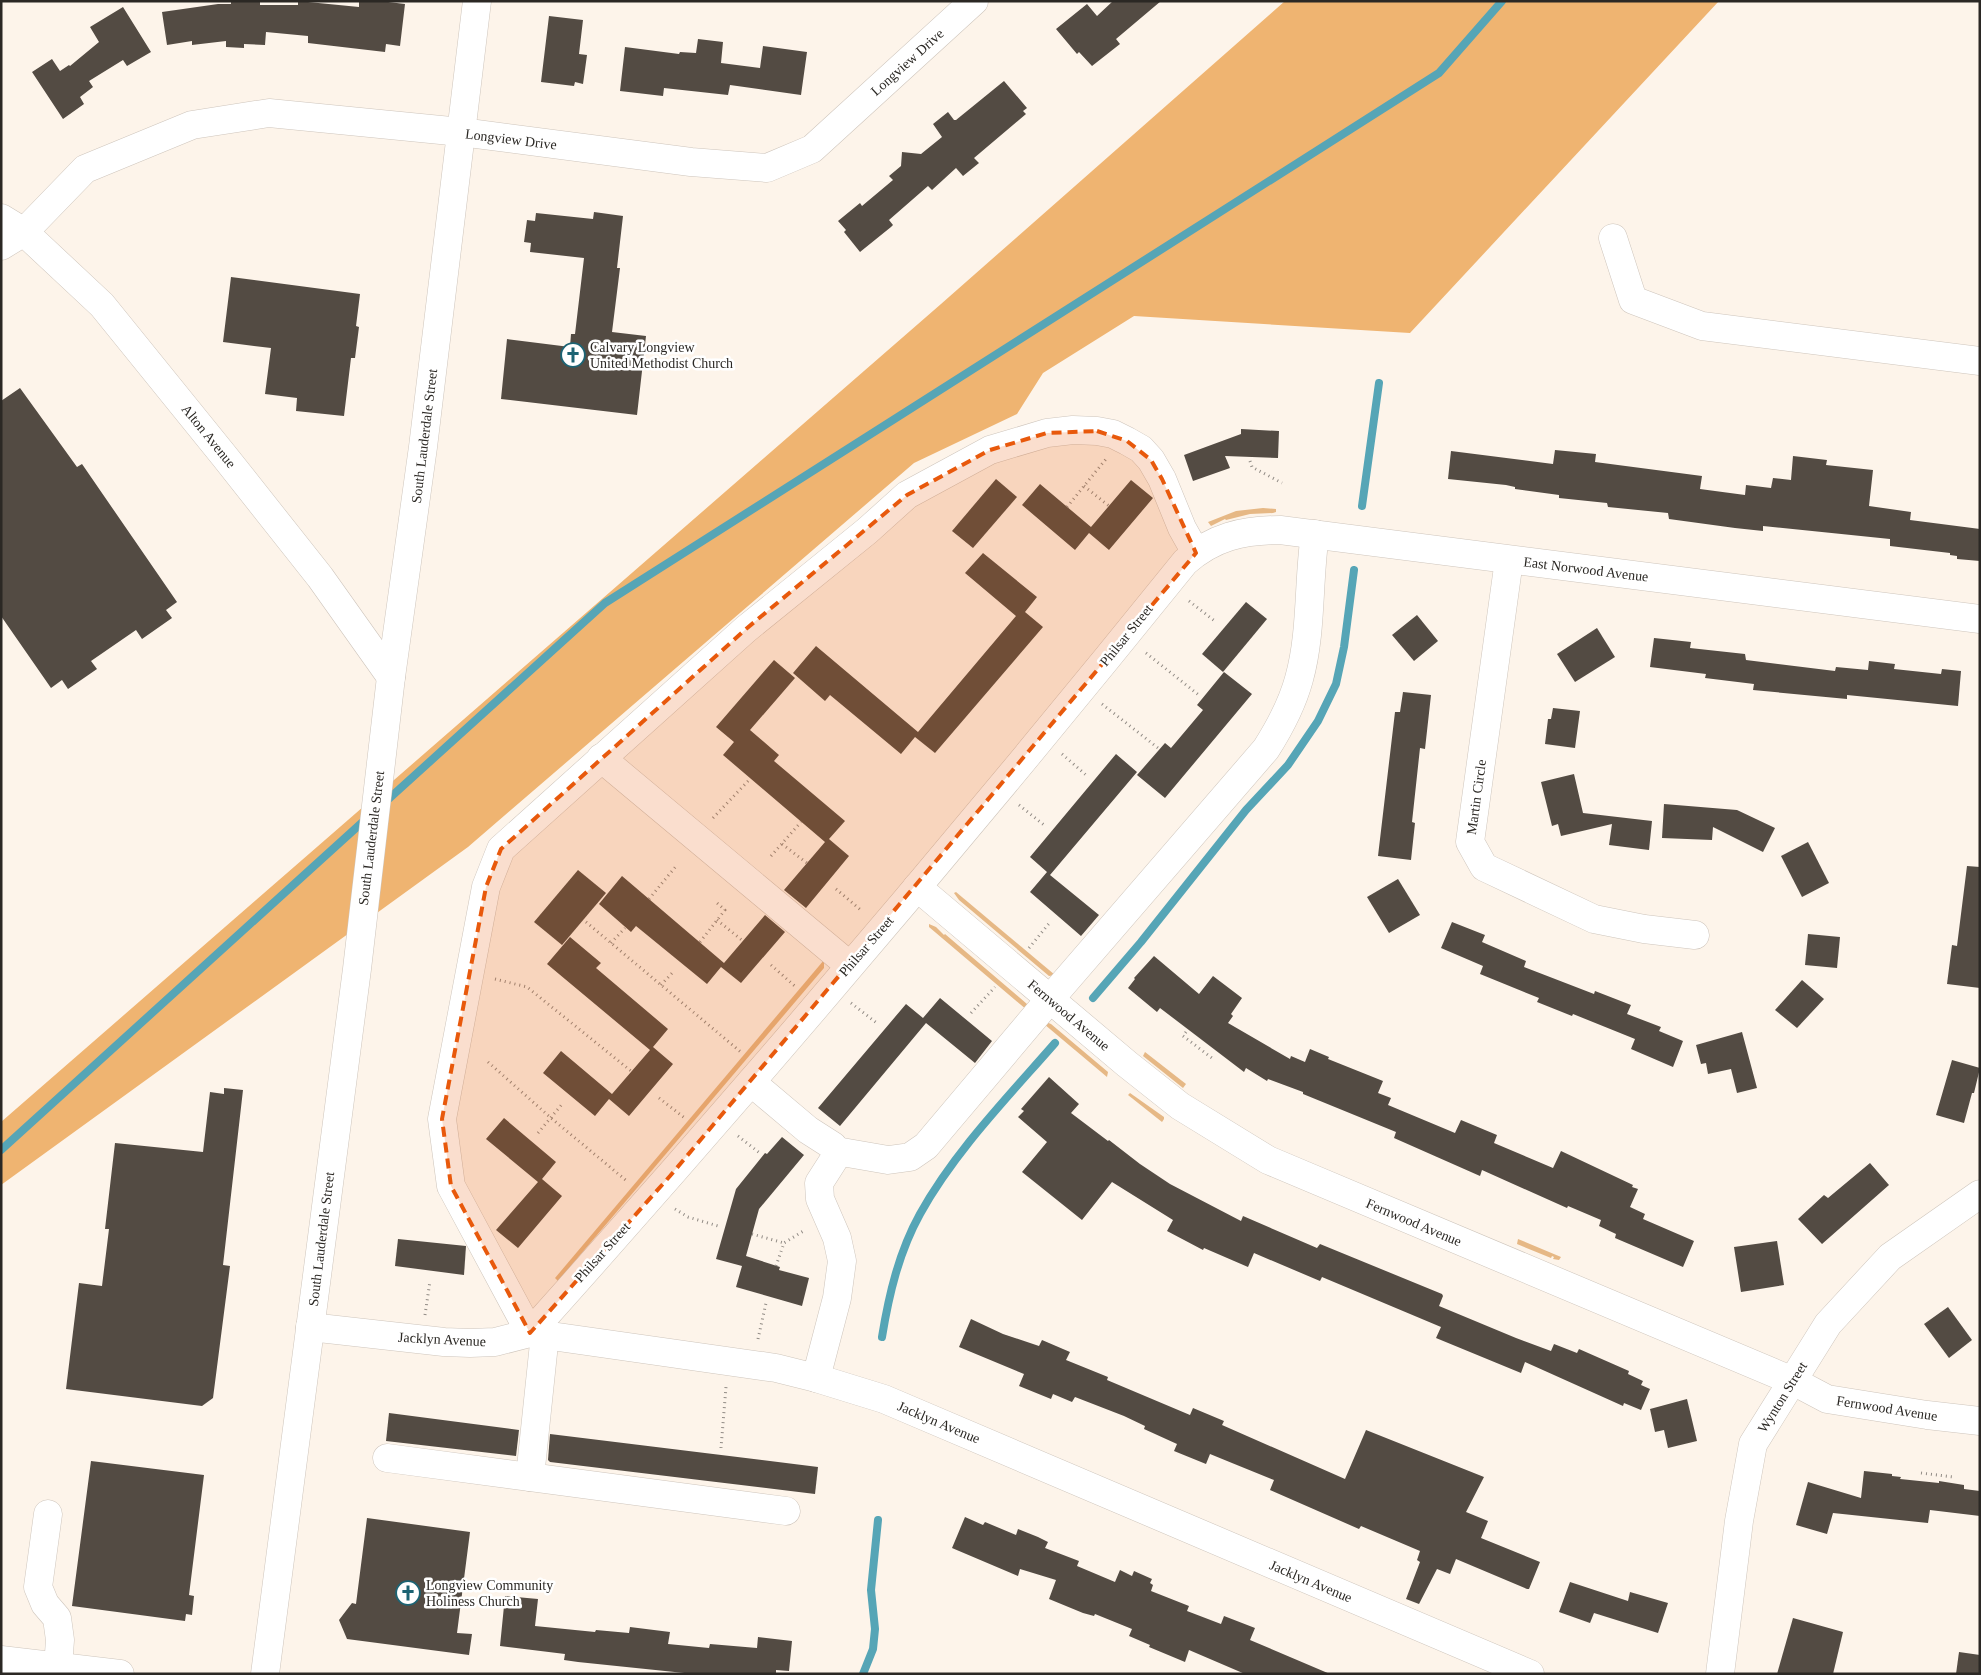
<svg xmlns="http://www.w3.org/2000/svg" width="1981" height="1675" font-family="Georgia,serif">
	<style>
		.green { fill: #e6b885 }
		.forest { fill: #efb471 }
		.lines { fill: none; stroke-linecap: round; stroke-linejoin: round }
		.stream { stroke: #56a5b6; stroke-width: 8 }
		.building { fill: #534b43 }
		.minor-casing { stroke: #cec5bc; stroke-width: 29 }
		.path { stroke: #918b85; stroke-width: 3; stroke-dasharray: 1 4; stroke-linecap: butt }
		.minor { stroke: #fff; stroke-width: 28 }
		.marked { fill: #e8590c; fill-opacity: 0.2; stroke: #e8590c; stroke-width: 4; stroke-dasharray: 10 6; stroke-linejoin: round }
		.labels { text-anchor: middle; stroke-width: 5; stroke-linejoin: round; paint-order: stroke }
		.street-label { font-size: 14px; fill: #2b2824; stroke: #fff }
		.poi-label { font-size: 14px; fill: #2b2824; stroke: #fff; text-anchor: start }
	</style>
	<rect width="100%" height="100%" fill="#fdf4ea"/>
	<g class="green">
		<path d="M 1263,508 L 1276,509 L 1276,512 L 1273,513 L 1250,514 L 1226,520 L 1225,519 L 1211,526 L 1208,522 L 1236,511 Z"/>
		<path d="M 956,892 L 1055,975 L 1049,976 L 959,900 L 954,893 Z"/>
		<path d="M 929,924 L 936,927 L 944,935 L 945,934 L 1027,1004 L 1027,1010 L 929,927 Z"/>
		<path d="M 824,960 L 824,968 L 558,1281 L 555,1278 Z"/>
		<path d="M 1046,1022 L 1051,1024 L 1108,1072 L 1107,1077 L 1044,1024 Z"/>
		<path d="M 1145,1052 L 1186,1084 L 1183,1088 L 1143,1056 Z"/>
		<path d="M 1130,1093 L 1164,1117 L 1164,1119 L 1162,1122 L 1128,1095 Z"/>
		<path d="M 1518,1239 L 1561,1257 L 1559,1260 L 1553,1259 L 1554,1257 L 1552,1256 L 1551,1258 L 1517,1244 Z"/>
	</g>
	<path class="forest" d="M 1285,1 L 1719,1 L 1410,333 L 1134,316 L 1043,373 L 1017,414 L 914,463 L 468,847 L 1,1185 L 1,1122 L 941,304 Z"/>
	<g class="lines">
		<g class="stream">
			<path d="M 1362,506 L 1379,383"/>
			<path d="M 383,804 L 605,603 L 1439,73 L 1502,1"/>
			<path d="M 1093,998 L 1141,942 L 1246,810 L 1288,765 L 1318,721 L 1336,684 L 1344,647 L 1354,570"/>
			<path d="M 1,1150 L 367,818"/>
			<path d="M 882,1337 C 889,1294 899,1252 920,1214 C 955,1151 1008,1097 1055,1043"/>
			<path d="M 863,1674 L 873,1649 L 875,1629 L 871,1590 L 878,1520"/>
		</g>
	</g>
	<g class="building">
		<path d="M 231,1 L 260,1 L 260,5 L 298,5 L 298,1 L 359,7 L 359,1 L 380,1 L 405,4 L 400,46 L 386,44 L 385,52 L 308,43 L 308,36 L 266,32 L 265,45 L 244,44 L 244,48 L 226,47 L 226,41 L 192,45 L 192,41 L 167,45 L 162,12 L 218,4 L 231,4 Z"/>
		<path d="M 1113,1 L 1161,1 L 1116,39 L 1120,44 L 1092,66 L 1079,52 L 1077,54 L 1056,29 L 1087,4 L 1097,16 Z"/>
		<path d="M 123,7 L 151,52 L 127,66 L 123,60 L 89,81 L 93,87 L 80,97 L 84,104 L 63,119 L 32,72 L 52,59 L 60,71 L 69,65 L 70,66 L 99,42 L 90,27 Z"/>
		<path d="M 549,16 L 583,20 L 579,54 L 587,55 L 583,84 L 575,82 L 574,86 L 541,82 Z"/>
		<path d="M 698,39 L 723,42 L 721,63 L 760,68 L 763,46 L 807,52 L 801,95 L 730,85 L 728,95 L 664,88 L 663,96 L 620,91 L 625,47 L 679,54 L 680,52 L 696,53 Z"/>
		<path d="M 1004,81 L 1027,108 L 1023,111 L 1026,114 L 974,158 L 979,163 L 963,176 L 956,168 L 932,190 L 928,186 L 889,220 L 893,225 L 891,227 L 860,252 L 844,232 L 846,230 L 838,221 L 860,203 L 862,206 L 893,180 L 889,176 L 901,166 L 902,152 L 921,154 L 942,137 L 933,124 L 948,112 L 954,120 L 956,120 Z"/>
		<path d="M 594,212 L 623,216 L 617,268 L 620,268 L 612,332 L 646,336 L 637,415 L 501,399 L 507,339 L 570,347 L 571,334 L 575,334 L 584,258 L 530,252 L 531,243 L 524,242 L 527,220 L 535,221 L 536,213 L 593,219 Z"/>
		<path d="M 231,277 L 360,294 L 356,326 L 359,327 L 355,358 L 351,358 L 344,416 L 296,411 L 297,398 L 265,394 L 271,348 L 223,342 Z"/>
		<path d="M 20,388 L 77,467 L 82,464 L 177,602 L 166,610 L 172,618 L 142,639 L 136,630 L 91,661 L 97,669 L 68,689 L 62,680 L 51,688 L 1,616 L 1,401 Z"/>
		<path d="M 1241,429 L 1279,431 L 1278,458 L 1225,456 L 1230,468 L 1193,481 L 1184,455 L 1241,434 Z"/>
		<path d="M 1555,450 L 1596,454 L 1595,462 L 1702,476 L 1700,489 L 1745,495 L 1746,485 L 1771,488 L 1773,478 L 1791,480 L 1793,456 L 1827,460 L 1826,465 L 1873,470 L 1869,506 L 1911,512 L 1910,520 L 1980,529 L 1980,561 L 1957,559 L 1957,556 L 1950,555 L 1950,553 L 1890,546 L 1890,539 L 1763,526 L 1763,531 L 1735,528 L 1669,519 L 1668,513 L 1608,507 L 1607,503 L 1559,498 L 1559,495 L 1515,489 L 1515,487 L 1506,485 L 1448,479 L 1451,451 L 1553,464 Z"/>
		<path d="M 996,479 L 1017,497 L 973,548 L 952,531 Z"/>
		<path d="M 1131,480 L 1153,498 L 1109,550 L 1089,533 L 1075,550 L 1022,505 L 1040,484 L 1091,527 Z"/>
		<path d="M 983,553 L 1037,597 L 1025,612 L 1043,627 L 935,753 L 915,737 L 901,754 L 830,695 L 825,701 L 793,673 L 816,646 L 918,732 L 1016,616 L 965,573 Z"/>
		<path d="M 1246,602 L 1267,619 L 1223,672 L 1202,654 Z"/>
		<path d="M 1417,615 L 1438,641 L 1414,661 L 1392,635 Z"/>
		<path d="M 1597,628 L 1615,657 L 1575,682 L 1557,654 Z"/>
		<path d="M 1654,638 L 1691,642 L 1690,648 L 1745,654 L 1746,660 L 1835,671 L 1836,667 L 1868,670 L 1869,661 L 1895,664 L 1894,669 L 1941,674 L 1942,669 L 1961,671 L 1958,706 L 1847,695 L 1847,699 L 1753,690 L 1754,684 L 1705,678 L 1706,674 L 1650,667 Z"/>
		<path d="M 774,660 L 795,678 L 750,730 L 779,755 L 774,761 L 845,821 L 829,839 L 849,856 L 806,908 L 784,890 L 825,842 L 723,755 L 734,742 L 716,727 Z"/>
		<path d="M 1224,672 L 1252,694 L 1165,798 L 1137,775 L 1165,743 L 1171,748 L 1203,710 L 1197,705 Z"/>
		<path d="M 1403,692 L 1431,695 L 1425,749 L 1420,748 L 1412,822 L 1415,823 L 1411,860 L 1378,856 L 1395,712 L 1400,712 Z"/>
		<path d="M 1553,708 L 1580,711 L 1575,748 L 1545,744 L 1548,719 L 1551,719 Z"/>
		<path d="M 1116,754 L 1137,772 L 1050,875 L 1099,915 L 1081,936 L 1030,892 L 1047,872 L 1030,857 Z"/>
		<path d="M 1574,774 L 1583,813 L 1652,821 L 1649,850 L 1609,845 L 1612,824 L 1561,836 L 1558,824 L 1552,826 L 1541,782 Z"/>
		<path d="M 1664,804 L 1737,810 L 1775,828 L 1763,852 L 1713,827 L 1712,840 L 1662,838 Z"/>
		<path d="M 1808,842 L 1829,883 L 1802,897 L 1781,856 Z"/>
		<path d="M 1967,866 L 1980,867 L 1980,988 L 1947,984 L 1952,945 L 1957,946 Z"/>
		<path d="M 578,870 L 606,893 L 562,945 L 534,922 Z"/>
		<path d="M 622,876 L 724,963 L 765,915 L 785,932 L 741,983 L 721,967 L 707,984 L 636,926 L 631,932 L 599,904 Z"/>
		<path d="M 1398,879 L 1420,915 L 1389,933 L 1367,897 Z"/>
		<path d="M 1452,922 L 1485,935 L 1482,942 L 1526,961 L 1524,967 L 1594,994 L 1595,991 L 1631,1005 L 1627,1014 L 1661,1027 L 1659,1031 L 1683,1041 L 1673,1067 L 1631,1049 L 1635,1039 L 1573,1014 L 1572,1016 L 1537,1002 L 1539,998 L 1480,974 L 1483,966 L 1441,948 Z"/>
		<path d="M 1808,934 L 1840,937 L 1837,968 L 1805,965 Z"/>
		<path d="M 570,937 L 601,963 L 596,968 L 668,1029 L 653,1047 L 673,1064 L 629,1116 L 609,1099 L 595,1116 L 543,1073 L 561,1051 L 612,1094 L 650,1050 L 547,964 Z"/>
		<path d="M 1154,956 L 1199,994 L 1213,976 L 1242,998 L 1231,1014 L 1233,1016 L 1228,1023 L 1290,1059 L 1291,1056 L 1305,1062 L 1310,1049 L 1329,1057 L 1328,1059 L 1383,1081 L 1378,1093 L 1391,1098 L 1388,1105 L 1455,1133 L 1461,1120 L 1497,1135 L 1494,1143 L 1553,1168 L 1561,1151 L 1633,1185 L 1632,1187 L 1638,1189 L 1630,1207 L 1645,1214 L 1643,1219 L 1694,1241 L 1683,1267 L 1615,1238 L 1616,1234 L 1599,1226 L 1601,1220 L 1568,1206 L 1567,1208 L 1482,1170 L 1480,1176 L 1394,1138 L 1396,1132 L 1303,1094 L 1303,1092 L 1268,1079 L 1267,1081 L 1246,1068 L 1244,1072 L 1160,1008 L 1157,1012 L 1128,988 L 1135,979 L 1134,978 Z"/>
		<path d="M 1802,980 L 1824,999 L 1797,1028 L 1775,1010 Z"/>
		<path d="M 940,998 L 992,1041 L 975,1063 L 926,1023 L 840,1126 L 818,1108 L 906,1004 L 923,1018 Z"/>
		<path d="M 1742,1032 L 1757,1088 L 1737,1093 L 1731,1069 L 1708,1074 L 1706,1063 L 1701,1064 L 1696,1045 Z"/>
		<path d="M 1952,1060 L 1980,1068 L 1974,1093 L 1972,1093 L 1964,1123 L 1936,1115 Z"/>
		<path d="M 1049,1077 L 1079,1104 L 1071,1113 L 1108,1141 L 1109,1140 L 1140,1164 L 1170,1184 L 1241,1221 L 1243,1216 L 1317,1248 L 1320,1244 L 1442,1294 L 1443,1296 L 1439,1306 L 1516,1338 L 1551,1351 L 1554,1344 L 1577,1353 L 1579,1349 L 1629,1371 L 1628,1374 L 1643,1381 L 1641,1385 L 1650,1389 L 1641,1410 L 1624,1403 L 1623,1406 L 1525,1362 L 1521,1373 L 1436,1338 L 1441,1327 L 1322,1277 L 1320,1281 L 1254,1253 L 1248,1267 L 1204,1248 L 1203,1250 L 1167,1231 L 1173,1220 L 1112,1182 L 1082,1220 L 1022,1172 L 1047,1142 L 1018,1117 L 1024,1111 L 1021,1109 Z"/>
		<path d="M 224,1088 L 243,1090 L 223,1265 L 230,1266 L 213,1398 L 202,1406 L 66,1389 L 79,1283 L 102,1286 L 109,1229 L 105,1229 L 115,1143 L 203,1152 L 210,1092 L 224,1094 Z"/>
		<path d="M 504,1118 L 556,1162 L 542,1179 L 562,1196 L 518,1248 L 496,1230 L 538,1182 L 486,1139 Z"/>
		<path d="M 782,1137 L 804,1155 L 759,1209 L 746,1256 L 780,1267 L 779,1270 L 809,1278 L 802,1306 L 736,1287 L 742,1266 L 716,1259 L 736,1189 L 765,1153 L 767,1154 Z"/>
		<path d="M 1870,1163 L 1889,1185 L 1822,1244 L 1798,1219 L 1824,1195 L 1828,1198 Z"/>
		<path d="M 398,1239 L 466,1246 L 464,1275 L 395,1266 Z"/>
		<path d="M 1777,1241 L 1784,1285 L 1741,1292 L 1734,1247 Z"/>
		<path d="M 1948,1307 L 1972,1340 L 1949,1358 L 1924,1324 Z"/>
		<path d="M 971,1319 L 1003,1334 L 1039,1346 L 1042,1340 L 1070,1352 L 1066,1360 L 1108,1377 L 1107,1380 L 1190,1415 L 1193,1408 L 1224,1421 L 1222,1425 L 1345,1479 L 1366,1430 L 1484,1477 L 1466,1512 L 1488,1521 L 1481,1538 L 1540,1562 L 1529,1589 L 1527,1589 L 1456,1559 L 1450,1574 L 1437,1569 L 1419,1604 L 1406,1599 L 1420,1562 L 1417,1560 L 1420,1551 L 1361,1526 L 1359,1529 L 1270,1490 L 1274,1480 L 1232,1463 L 1210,1454 L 1206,1464 L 1174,1451 L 1177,1444 L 1144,1429 L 1145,1426 L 1124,1416 L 1075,1397 L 1072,1402 L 1053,1394 L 1051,1399 L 1019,1386 L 1024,1374 L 959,1347 Z"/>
		<path d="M 1687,1399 L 1697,1441 L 1668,1448 L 1664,1430 L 1655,1432 L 1650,1409 Z"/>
		<path d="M 389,1413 L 519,1430 L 516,1456 L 386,1441 Z"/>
		<path d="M 550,1434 L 818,1467 L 815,1494 L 550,1462 L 548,1460 Z"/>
		<path d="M 91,1461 L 204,1475 L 189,1595 L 194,1596 L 192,1615 L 186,1614 L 185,1621 L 72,1606 Z"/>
		<path d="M 1864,1471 L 1892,1474 L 1892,1476 L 1901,1477 L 1900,1479 L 1939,1483 L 1939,1481 L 1964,1485 L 1964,1489 L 1980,1491 L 1980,1516 L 1930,1510 L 1928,1523 L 1833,1513 L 1827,1534 L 1796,1525 L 1808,1482 L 1861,1498 Z"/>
		<path d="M 965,1517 L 983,1525 L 985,1522 L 1016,1535 L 1018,1529 L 1038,1537 L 1048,1542 L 1045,1548 L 1079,1561 L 1077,1566 L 1115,1582 L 1120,1570 L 1132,1576 L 1134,1571 L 1152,1579 L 1150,1583 L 1153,1585 L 1151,1591 L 1189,1606 L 1187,1611 L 1221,1624 L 1224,1616 L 1255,1628 L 1250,1640 L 1330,1674 L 1245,1674 L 1189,1650 L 1185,1662 L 1149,1647 L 1150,1645 L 1129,1636 L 1132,1629 L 1095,1614 L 1094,1616 L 1083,1613 L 1049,1599 L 1056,1580 L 1020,1569 L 1018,1576 L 952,1548 Z"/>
		<path d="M 367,1518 L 470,1532 L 457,1633 L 472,1634 L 469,1655 L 347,1639 L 339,1620 L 352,1603 L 356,1604 Z"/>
		<path d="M 1570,1582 L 1628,1601 L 1630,1592 L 1668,1603 L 1658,1633 L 1594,1613 L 1590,1623 L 1559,1612 Z"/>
		<path d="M 505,1596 L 538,1599 L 535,1626 L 595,1632 L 596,1630 L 629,1633 L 630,1627 L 670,1632 L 668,1644 L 709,1648 L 710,1644 L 757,1648 L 758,1637 L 792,1641 L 789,1671 L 776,1670 L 776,1674 L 694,1674 L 578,1662 L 564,1660 L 565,1654 L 500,1646 Z"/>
		<path d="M 1793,1618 L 1843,1632 L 1833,1674 L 1777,1674 Z"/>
		<path d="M 1959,1652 L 1980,1655 L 1980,1674 L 1956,1674 Z"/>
	</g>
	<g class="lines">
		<g class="minor-casing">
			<g id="minor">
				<path d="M 1,218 L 24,232 L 102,305 L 225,457 L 320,577 L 391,677"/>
				<path d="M 1613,238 L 1633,300 L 1702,326 L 1980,361"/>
				<path d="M 1,246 L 24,232 L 85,169 L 192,125 L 269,113 L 461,132 L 691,162 L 767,168 L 812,149 L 974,1"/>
				<path d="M 1196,553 L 1182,528 L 1162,479 L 1151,460 L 1141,449 L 1127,441 L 1113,434 L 1097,431 L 1073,430 L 1047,433 L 990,450 L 907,495 L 867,531 L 746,629 L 501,849 L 486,887 L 442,1119 L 451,1186 L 530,1333 C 755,1082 973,825 1185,562 C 1213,537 1243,530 1280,530 L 1980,619"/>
				<path d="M 1509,560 L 1470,842 L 1484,867 L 1594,919 L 1644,929 L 1695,935"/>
				<path d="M 601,758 L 849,965"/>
				<path d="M 917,887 L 1127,1064 L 1180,1106 L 1268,1160 L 1793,1381 L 1827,1399 L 1927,1415 L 1980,1421"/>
				<path d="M 751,1082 L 808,1130 L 833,1146 L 836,1151 L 835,1158 L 819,1183 L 820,1199 L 837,1238 L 842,1261 L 837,1298 L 816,1378"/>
				<path d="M 836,1151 L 888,1160 L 910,1157 L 926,1146 L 1050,999 L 1266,749 C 1280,727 1292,705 1299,679 C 1312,633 1308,581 1315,534"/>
				<path d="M 310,1327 L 444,1342 L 470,1343 L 495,1342 L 530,1333 L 776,1368 L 816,1378 L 884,1399 L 1530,1674"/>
				<path d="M 387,1458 L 786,1511"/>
				<path d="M 530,1477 L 545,1334"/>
				<path d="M 48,1514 L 38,1587 L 45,1604 L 57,1618 L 60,1640 L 58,1667"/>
				<path d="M 1,1660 L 120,1674"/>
				<path d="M 265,1674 L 357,969 L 391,677 L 423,447 L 477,1"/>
				<path d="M 1720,1674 L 1739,1521 L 1753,1444 L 1828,1324 L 1890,1257 L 1980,1194"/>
			</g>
		</g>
		<g class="path">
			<path d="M 1250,461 L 1252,467 L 1282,483"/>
			<path d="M 1084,486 L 1109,506"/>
			<path d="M 1067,507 L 1106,459"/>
			<path d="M 1189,601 L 1216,622"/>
			<path d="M 1146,653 L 1200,696"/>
			<path d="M 1102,704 L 1158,748"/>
			<path d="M 1062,754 L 1086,775"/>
			<path d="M 1019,805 L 1044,825"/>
			<path d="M 713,818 L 750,779"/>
			<path d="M 782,844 L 807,863"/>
			<path d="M 771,856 L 801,822"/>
			<path d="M 836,889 L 862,911"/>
			<path d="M 649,899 L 677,865"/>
			<path d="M 717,920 L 743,941"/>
			<path d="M 586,922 L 742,1053"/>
			<path d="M 700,942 L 725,910 L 716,902"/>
			<path d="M 611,943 L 625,928"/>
			<path d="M 1029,948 L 1051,921"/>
			<path d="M 771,965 L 797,988"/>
			<path d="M 495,979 L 527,987 L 631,1071"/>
			<path d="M 661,985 L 674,971"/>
			<path d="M 851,1003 L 878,1024"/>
			<path d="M 971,1013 L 995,987"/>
			<path d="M 1186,1032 L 1183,1036 L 1212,1058"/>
			<path d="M 488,1062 L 551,1118 L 628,1182"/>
			<path d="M 659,1098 L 686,1119"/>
			<path d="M 538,1133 L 563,1103"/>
			<path d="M 738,1136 L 761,1154"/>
			<path d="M 675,1209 L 688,1217 L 718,1226"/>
			<path d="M 752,1234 L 784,1243"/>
			<path d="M 776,1266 L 784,1243 L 805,1230"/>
			<path d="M 425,1315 L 430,1281"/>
			<path d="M 758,1339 L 766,1303"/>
			<path d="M 721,1448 L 726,1387"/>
			<path d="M 1921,1473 L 1953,1477"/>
		</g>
		<use href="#minor" class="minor"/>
	</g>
	<path class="marked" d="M 1097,431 L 1127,441 L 1151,460 L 1162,479 L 1196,553 L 670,1176 L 530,1333 L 451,1186 L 442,1119 L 486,887 L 501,849 L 746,629 L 907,495 L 990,450 L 1047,433 Z"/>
	<defs>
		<g id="church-ring" transform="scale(1.25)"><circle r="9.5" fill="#fff" stroke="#1c6373" stroke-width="1.5"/><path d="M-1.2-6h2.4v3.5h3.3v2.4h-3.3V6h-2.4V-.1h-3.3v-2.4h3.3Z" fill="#1c6373"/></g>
	</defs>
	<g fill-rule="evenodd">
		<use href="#church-ring" x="573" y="355"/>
		<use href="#church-ring" x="408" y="1593"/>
	</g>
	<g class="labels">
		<g class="street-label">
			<text transform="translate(907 62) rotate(-42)" y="5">Longview Drive</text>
			<text transform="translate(511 139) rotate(7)" y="5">Longview Drive</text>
			<text transform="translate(209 436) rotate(51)" y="5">Alton Avenue</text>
			<text transform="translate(424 436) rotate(-83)" y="5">South Lauderdale Street</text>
			<text transform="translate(1586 569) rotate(7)" y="5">East Norwood Avenue</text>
			<text transform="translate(1126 635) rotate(-51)" y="5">Philsar Street</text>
			<text transform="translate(1476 797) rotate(-82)" y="5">Martin Circle</text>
			<text transform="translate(371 838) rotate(-83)" y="5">South Lauderdale Street</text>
			<text transform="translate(866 946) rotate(-49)" y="5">Philsar Street</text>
			<text transform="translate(1069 1015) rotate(40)" y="5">Fernwood Avenue</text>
			<text transform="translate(1414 1222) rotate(23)" y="5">Fernwood Avenue</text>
			<text transform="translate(321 1239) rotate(-83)" y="5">South Lauderdale Street</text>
			<text transform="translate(602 1252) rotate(-48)" y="5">Philsar Street</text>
			<text transform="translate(442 1339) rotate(3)" y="5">Jacklyn Avenue</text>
			<text transform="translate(1782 1397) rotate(-58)" y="5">Wynton Street</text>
			<text transform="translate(1887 1408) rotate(9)" y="5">Fernwood Avenue</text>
			<text transform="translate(939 1422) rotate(23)" y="5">Jacklyn Avenue</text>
			<text transform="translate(1311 1581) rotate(23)" y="5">Jacklyn Avenue</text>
		</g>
		<g class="poi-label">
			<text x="590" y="352">Calvary Longview<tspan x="590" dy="16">United Methodist Church</tspan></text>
			<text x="426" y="1590">Longview Community<tspan x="426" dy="16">Holiness Church</tspan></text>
		</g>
	</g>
	<rect width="1981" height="1675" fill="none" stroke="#2b2824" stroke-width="5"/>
</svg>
